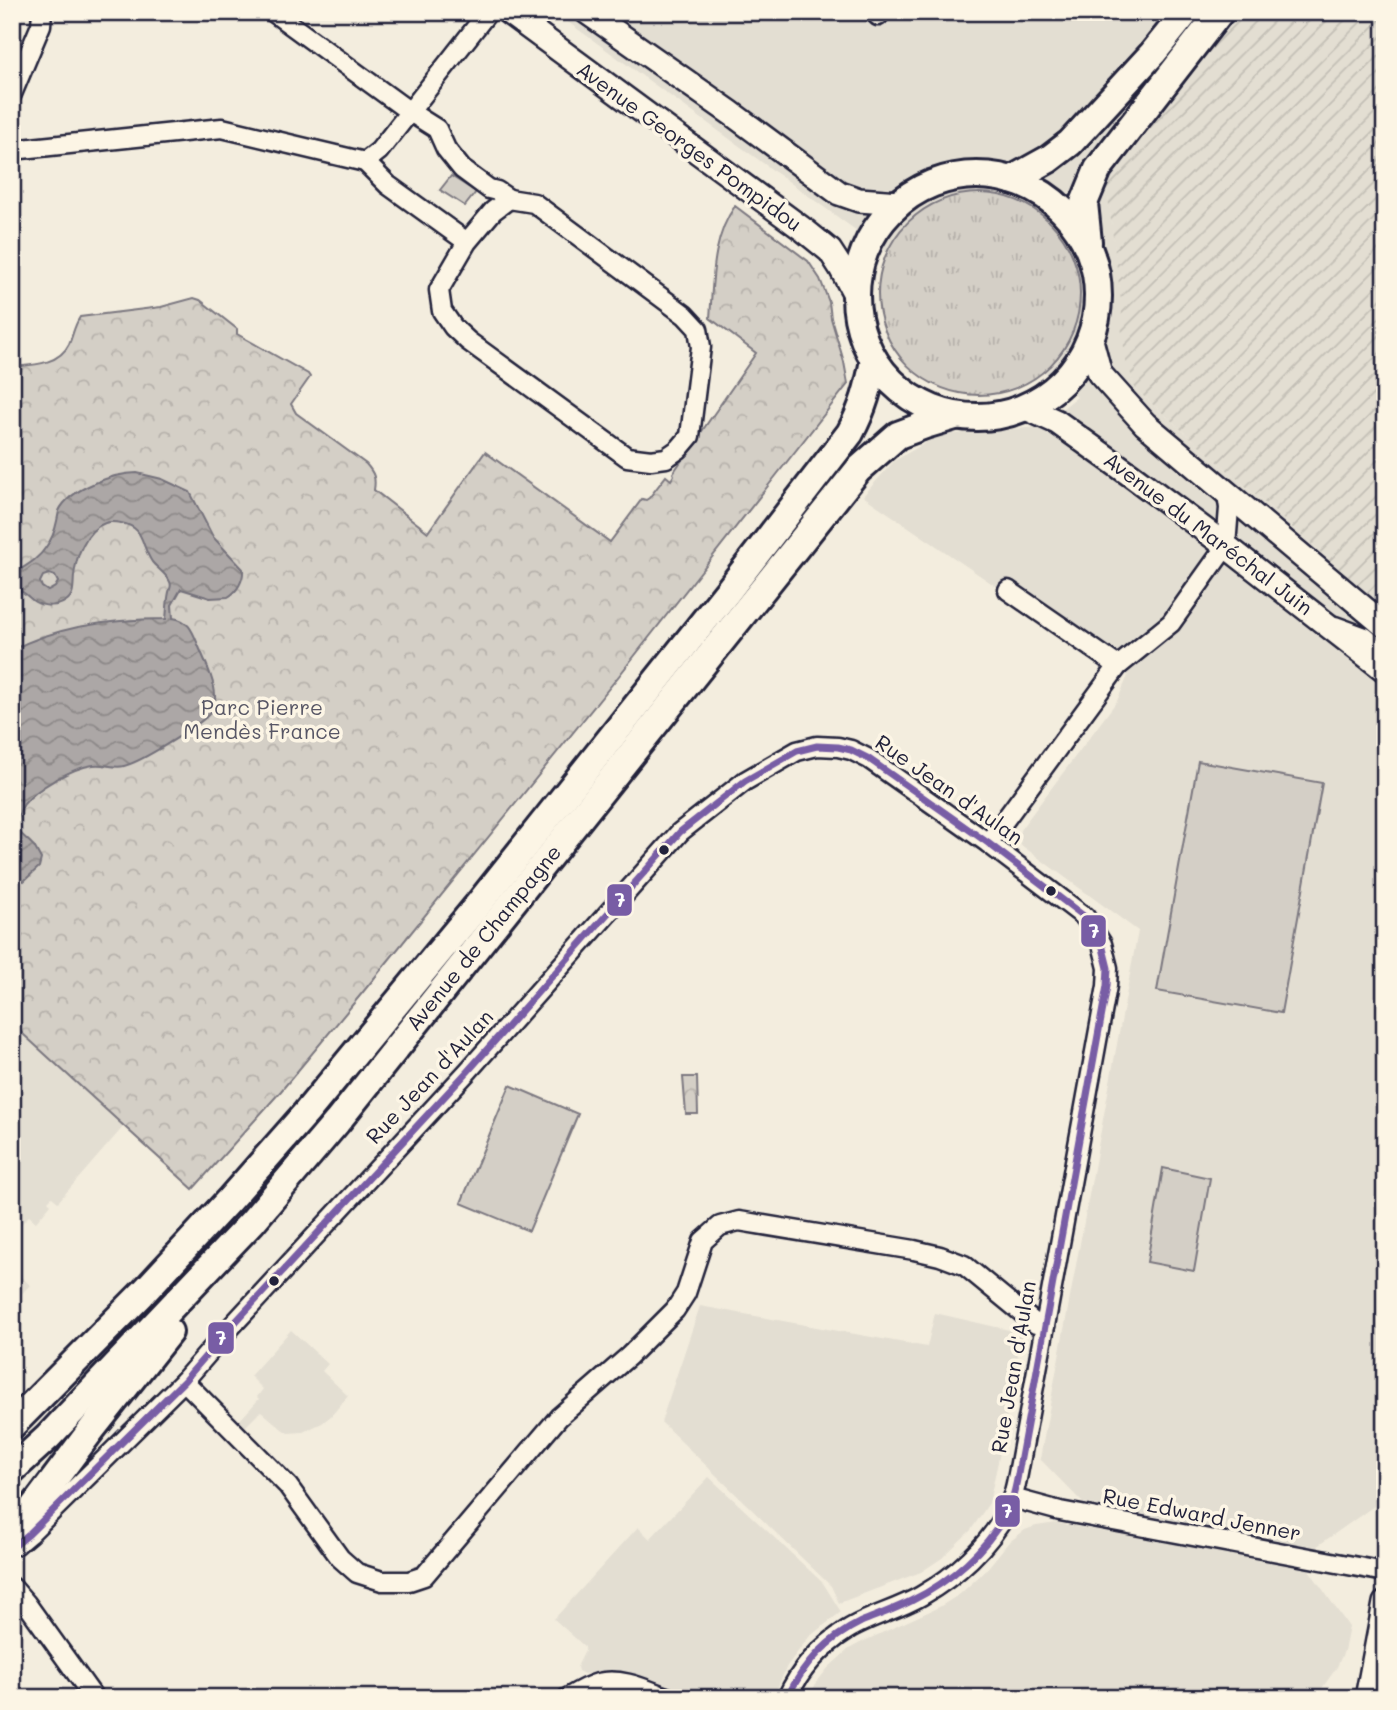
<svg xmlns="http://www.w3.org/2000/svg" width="1397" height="1710" font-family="Mali,sans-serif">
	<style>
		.built { fill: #e3ded2 }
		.industrial { fill: url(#industrial-furrows) }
		.grass { fill: url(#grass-tufts); stroke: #7b7880; stroke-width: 2 }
		.park { fill: url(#park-crowns); stroke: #7b7880; stroke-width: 2 }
		.garden { fill: #d4cfc6; stroke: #7b7880; stroke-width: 2 }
		.water { fill: url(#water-waves); stroke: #75727b; stroke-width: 2; fill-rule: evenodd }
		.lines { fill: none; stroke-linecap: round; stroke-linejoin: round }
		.minor-casing { stroke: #22223b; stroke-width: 23 }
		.secondary-casing { stroke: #22223b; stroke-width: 28 }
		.primary-casing { stroke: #22223b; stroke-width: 32 }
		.minor { stroke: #fcf5e5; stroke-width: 18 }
		.secondary { stroke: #fcf5e5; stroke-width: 23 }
		.primary { stroke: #fcf5e5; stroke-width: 26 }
		.bus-1-casing { stroke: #fcf5e5; stroke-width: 12 }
		.bus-1 { stroke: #785da5; stroke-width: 7 }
		.bus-dot { fill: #22223b; stroke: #fcf5e5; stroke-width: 2.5 }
		.labels { text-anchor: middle; stroke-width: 7; stroke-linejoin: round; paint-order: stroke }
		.street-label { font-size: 21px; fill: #22223b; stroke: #fcf5e5 }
		.park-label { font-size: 21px; fill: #575665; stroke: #fcf5e5 }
		.line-badge { stroke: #fcf5e5; stroke-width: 2.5 }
		.badge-label { font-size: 19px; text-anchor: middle; font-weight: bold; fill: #fff }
	</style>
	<defs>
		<pattern id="industrial-furrows" width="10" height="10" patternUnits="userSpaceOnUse" patternTransform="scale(1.75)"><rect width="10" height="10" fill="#e3ded2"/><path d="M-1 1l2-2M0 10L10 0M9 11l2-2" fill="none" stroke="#c2beb5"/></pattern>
		<pattern id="grass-tufts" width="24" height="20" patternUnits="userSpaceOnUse" patternTransform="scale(1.75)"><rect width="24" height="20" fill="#d4cfc6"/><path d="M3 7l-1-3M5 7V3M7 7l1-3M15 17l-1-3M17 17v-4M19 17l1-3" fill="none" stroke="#b6b1ab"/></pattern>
		<pattern id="park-crowns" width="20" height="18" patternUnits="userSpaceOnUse" patternTransform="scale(1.75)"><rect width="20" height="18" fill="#d4cfc6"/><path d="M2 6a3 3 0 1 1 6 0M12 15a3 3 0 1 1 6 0" fill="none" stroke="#b6b1ab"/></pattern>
		<pattern id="water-waves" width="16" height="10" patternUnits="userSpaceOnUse" patternTransform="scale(1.75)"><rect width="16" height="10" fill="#aca7a6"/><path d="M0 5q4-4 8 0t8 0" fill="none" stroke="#8c8888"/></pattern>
	</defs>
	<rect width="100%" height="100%" fill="#f3edde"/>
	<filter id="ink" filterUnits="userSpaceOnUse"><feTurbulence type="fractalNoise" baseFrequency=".0143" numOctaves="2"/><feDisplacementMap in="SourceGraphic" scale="14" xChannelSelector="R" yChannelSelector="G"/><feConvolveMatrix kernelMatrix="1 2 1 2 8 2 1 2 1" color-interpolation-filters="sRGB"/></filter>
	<g filter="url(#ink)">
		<g class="built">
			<path d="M 554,12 L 1203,12 L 1101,141 L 1133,387 L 1385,609 L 1385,1464 L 1374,1506 L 1316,1547 L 1083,1503 L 1040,1459 L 1138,931 L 1021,845 L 1020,830 L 1117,701 L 1128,676 L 863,496 L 894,461 L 939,435 L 1039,427 L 1077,397 L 969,312 Z"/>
			<path d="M 12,1024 L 124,1126 L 58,1202 L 52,1197 L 48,1201 L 51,1204 L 36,1222 L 29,1216 L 12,1233 Z"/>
			<path d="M 12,1268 L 30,1285 L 12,1304 Z"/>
			<path d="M 700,1306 L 927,1347 L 935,1313 L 1022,1333 L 999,1457 L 989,1503 L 971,1530 L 942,1558 L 921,1572 L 839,1603 L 831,1586 L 661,1422 Z"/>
			<path d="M 291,1330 L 328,1364 L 322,1371 L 348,1396 L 331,1416 L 322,1423 L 303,1432 L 288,1433 L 282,1429 L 261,1411 L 245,1427 L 239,1421 L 259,1399 L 257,1397 L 263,1389 L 250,1376 Z"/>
			<path d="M 709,1477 L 823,1583 L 841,1612 L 809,1637 L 787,1666 L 773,1698 L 698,1698 L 628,1674 L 613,1671 L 584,1674 L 578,1671 L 577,1667 L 585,1651 L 585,1647 L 554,1619 L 638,1527 L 650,1539 Z"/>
			<path d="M 1057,1523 L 1307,1567 L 1349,1627 L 1344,1651 L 1337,1667 L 1315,1698 L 808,1698 L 817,1682 L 828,1668 L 849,1649 L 862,1642 L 941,1606 L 960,1594 L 986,1570 L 1008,1543 L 1025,1530 L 1036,1526 Z"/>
		</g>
		<path class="industrial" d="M 1203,12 L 1385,12 L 1385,609 L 1133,387 L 1131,374 L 1127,369 L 1121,326 L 1122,309 L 1101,141 Z"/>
		<circle class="grass" cx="979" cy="294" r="101"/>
		<g class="park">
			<path d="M 735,206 L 808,261 L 820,279 L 829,302 L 831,318 L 844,362 L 848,384 L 618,677 L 363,992 L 281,1091 L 193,1189 L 12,1024 L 12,425 L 14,421 L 12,414 L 12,367 C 32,365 59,365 69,344 C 73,335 74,326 80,317 L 161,307 L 194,298 L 200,300 L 237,329 L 237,334 L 308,374 L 310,377 L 291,404 L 296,413 L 366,464 C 374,473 376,478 374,490 L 428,532 L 485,452 L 610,542 L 642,499 L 646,500 L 649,498 L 666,476 L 671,480 L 674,475 L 673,473 L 756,353 L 710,318 C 713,280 712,238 735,206 Z"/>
			<path d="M 683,1077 L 697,1077 L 698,1114 L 686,1114 Z"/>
		</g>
		<g class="garden">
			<path d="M 451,176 L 476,192 L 465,206 L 440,190 Z"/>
			<path d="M 1198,761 L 1322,783 L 1281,1013 L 1157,991 Z"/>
			<path d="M 510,1085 L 578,1114 L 529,1231 L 461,1203 Z"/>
			<path d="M 1163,1168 L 1210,1178 L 1194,1271 L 1147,1262 Z"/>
		</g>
		<path class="water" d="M 137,473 L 162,479 L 190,492 L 213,537 L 243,569 C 244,580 237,592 228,597 L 210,598 L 181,589 L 172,605 L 173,618 C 190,620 193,633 199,647 C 205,661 216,684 215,698 C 215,703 213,709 210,713 C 199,726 141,762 124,766 C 115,769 103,763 93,765 C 72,768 37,788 24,804 C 19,811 17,822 17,830 L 34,846 L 41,859 L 39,867 L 24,881 L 12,874 L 12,650 C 59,625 114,619 166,619 C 167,610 167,601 169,592 C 170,588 172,586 170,582 C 168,576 157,568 152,562 C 140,544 145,527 121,523 C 116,522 110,521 105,523 C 85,530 76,557 74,576 C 73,585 75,595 66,601 C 58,607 44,607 35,602 C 29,598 25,592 18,590 L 12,595 L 12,575 C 25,566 38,560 46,547 C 52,539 55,531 57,521 C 57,521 59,511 59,511 C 69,489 114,473 137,473 ZM 49,574 L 55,576 L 58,582 L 55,587 L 48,591 L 42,587 L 40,582 L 43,576 Z"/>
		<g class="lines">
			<g class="minor-casing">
				<g id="minor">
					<path d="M 273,12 L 410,112 L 437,129 L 446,149 L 462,169 L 489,189 L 497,191 L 509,199"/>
					<path d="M 874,12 L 878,16 L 881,12"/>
					<path d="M 12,94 L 41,25 L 42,12"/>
					<path d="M 12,150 L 222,128 L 365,162 L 379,151 L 488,12"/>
					<path d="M 365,162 L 388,185 L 467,242 L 493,211 L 509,199 L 534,203 L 685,315 L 698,329 L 701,347 L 690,436 L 679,449 L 666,458 L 651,460 L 627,457 L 468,341 L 453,327 L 442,311 L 439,290 L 467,242"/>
					<path d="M 1008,590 L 1118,666"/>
					<path d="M 1335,626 L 1365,637 L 1385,654"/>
					<path d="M 988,843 L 1118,666 L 1171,623 L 1226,546 L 1229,508 L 1227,494"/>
					<path d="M 184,1381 L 288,1486 L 340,1558 L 357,1573 L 382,1581 L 409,1581 L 424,1576 L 559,1417 L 629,1356 L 675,1310 L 686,1293 L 703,1241 L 720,1226 L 739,1221 L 914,1250 L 940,1256 L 964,1265 L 1036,1324 L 1045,1326"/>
					<path d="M 1012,1498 L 1060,1511 L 1385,1572"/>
					<path d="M 16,1545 L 29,1534 L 184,1381 L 229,1329 L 468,1071 L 680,832 L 745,781 L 797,751 L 817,746 L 838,747 L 851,750 L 869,759 L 988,843 L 1085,917 L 1102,944 L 1108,968 L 1107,986 L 1020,1463 C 1017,1478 1015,1495 1008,1510 C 989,1546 956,1576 921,1596 C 897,1610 869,1616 847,1630 C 820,1647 800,1669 787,1698"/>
					<path d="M 12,1587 L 26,1603 L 94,1698"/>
					<path d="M 567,1698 C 577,1692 587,1686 598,1683 C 622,1677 647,1690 669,1698"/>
				</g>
			</g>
			<g class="secondary-casing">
				<g id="secondary">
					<path d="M 508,12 L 804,230 L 830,251 L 841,268 L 855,294"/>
					<path d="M 587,12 L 731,113 L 839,193 L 859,200 L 899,203"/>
					<path d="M 1091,340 L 1100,374 L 1145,424 L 1385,626"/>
					<path d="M 1026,408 L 1057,422 L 1131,475 L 1226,546 L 1385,670"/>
					<path d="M 1367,1698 L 1385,1603"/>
				</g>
			</g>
			<g class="primary-casing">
				<g id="primary">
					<circle cx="977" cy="296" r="121"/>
					<path d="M 1011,180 L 1049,159 L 1070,143 L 1153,53 L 1186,12"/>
					<path d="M 1088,242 L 1084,203 L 1098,169 L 1220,12"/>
					<path d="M 12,1425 L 142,1294 L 230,1199 L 306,1113 L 477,906 L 728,591 L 850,433 C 863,409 869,387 874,360"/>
					<path d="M 12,1470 L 48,1437 L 252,1222 L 337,1122 L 858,470 L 898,435 L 925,425 L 955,416"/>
					<path d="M 12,1540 L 23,1521 L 92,1429 L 169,1332"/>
				</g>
			</g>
			<use href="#minor" class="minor"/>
			<use href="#secondary" class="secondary"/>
			<use href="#primary" class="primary"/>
			<g class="bus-1-casing">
				<path id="bus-1" d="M 12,1548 L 29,1534 L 184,1381 L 229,1329 L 468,1071 L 680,832 L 745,781 L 797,751 L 817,746 L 838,747 L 851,750 L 869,759 L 988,843 L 1085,917 L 1102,944 L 1108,968 L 1107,986 L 1020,1463 C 1017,1479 1015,1496 1008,1510 C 988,1549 950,1582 911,1601 C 895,1609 878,1615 861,1622 C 828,1638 803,1665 787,1698"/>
			</g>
			<use href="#bus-1" class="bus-1"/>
		</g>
	</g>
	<g class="bus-dot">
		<circle cx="664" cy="850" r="6"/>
		<circle cx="1051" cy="891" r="6"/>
		<circle cx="274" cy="1281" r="6"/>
	</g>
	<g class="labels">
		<g class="street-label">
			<text transform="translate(689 147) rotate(36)" y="7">Avenue Georges Pompidou</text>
			<text transform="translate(1208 534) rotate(37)" y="7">Avenue du Maréchal Juin</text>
			<text transform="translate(949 790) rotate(35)" y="7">Rue Jean d'Aulan</text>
			<text transform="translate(484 938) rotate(-51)" y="7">Avenue de Champagne</text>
			<text transform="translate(430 1077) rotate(-47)" y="7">Rue Jean d'Aulan</text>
			<text transform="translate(1014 1367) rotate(-80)" y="7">Rue Jean d'Aulan</text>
			<text transform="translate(1202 1515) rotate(11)" y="7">Rue Edward Jenner</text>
		</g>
		<g class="park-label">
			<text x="262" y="715">Parc Pierre<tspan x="262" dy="24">Mendès France</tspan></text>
		</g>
	</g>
	<g class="line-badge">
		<rect x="606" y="883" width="27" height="34" rx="7" fill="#785da5"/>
		<rect x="1080" y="914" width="27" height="34" rx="7" fill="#785da5"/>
		<rect x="207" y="1321" width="28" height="34" rx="7" fill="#785da5"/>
		<rect x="994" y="1494" width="27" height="34" rx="7" fill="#785da5"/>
	</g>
	<g class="badge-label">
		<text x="620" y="907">7</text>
		<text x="1094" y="938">7</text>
		<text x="221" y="1345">7</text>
		<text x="1007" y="1518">7</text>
	</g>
	<rect width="1397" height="1710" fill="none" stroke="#fcf5e5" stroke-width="42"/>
	<rect x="21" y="21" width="1355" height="1668" fill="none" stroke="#22223b" stroke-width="2.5" filter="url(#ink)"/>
</svg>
